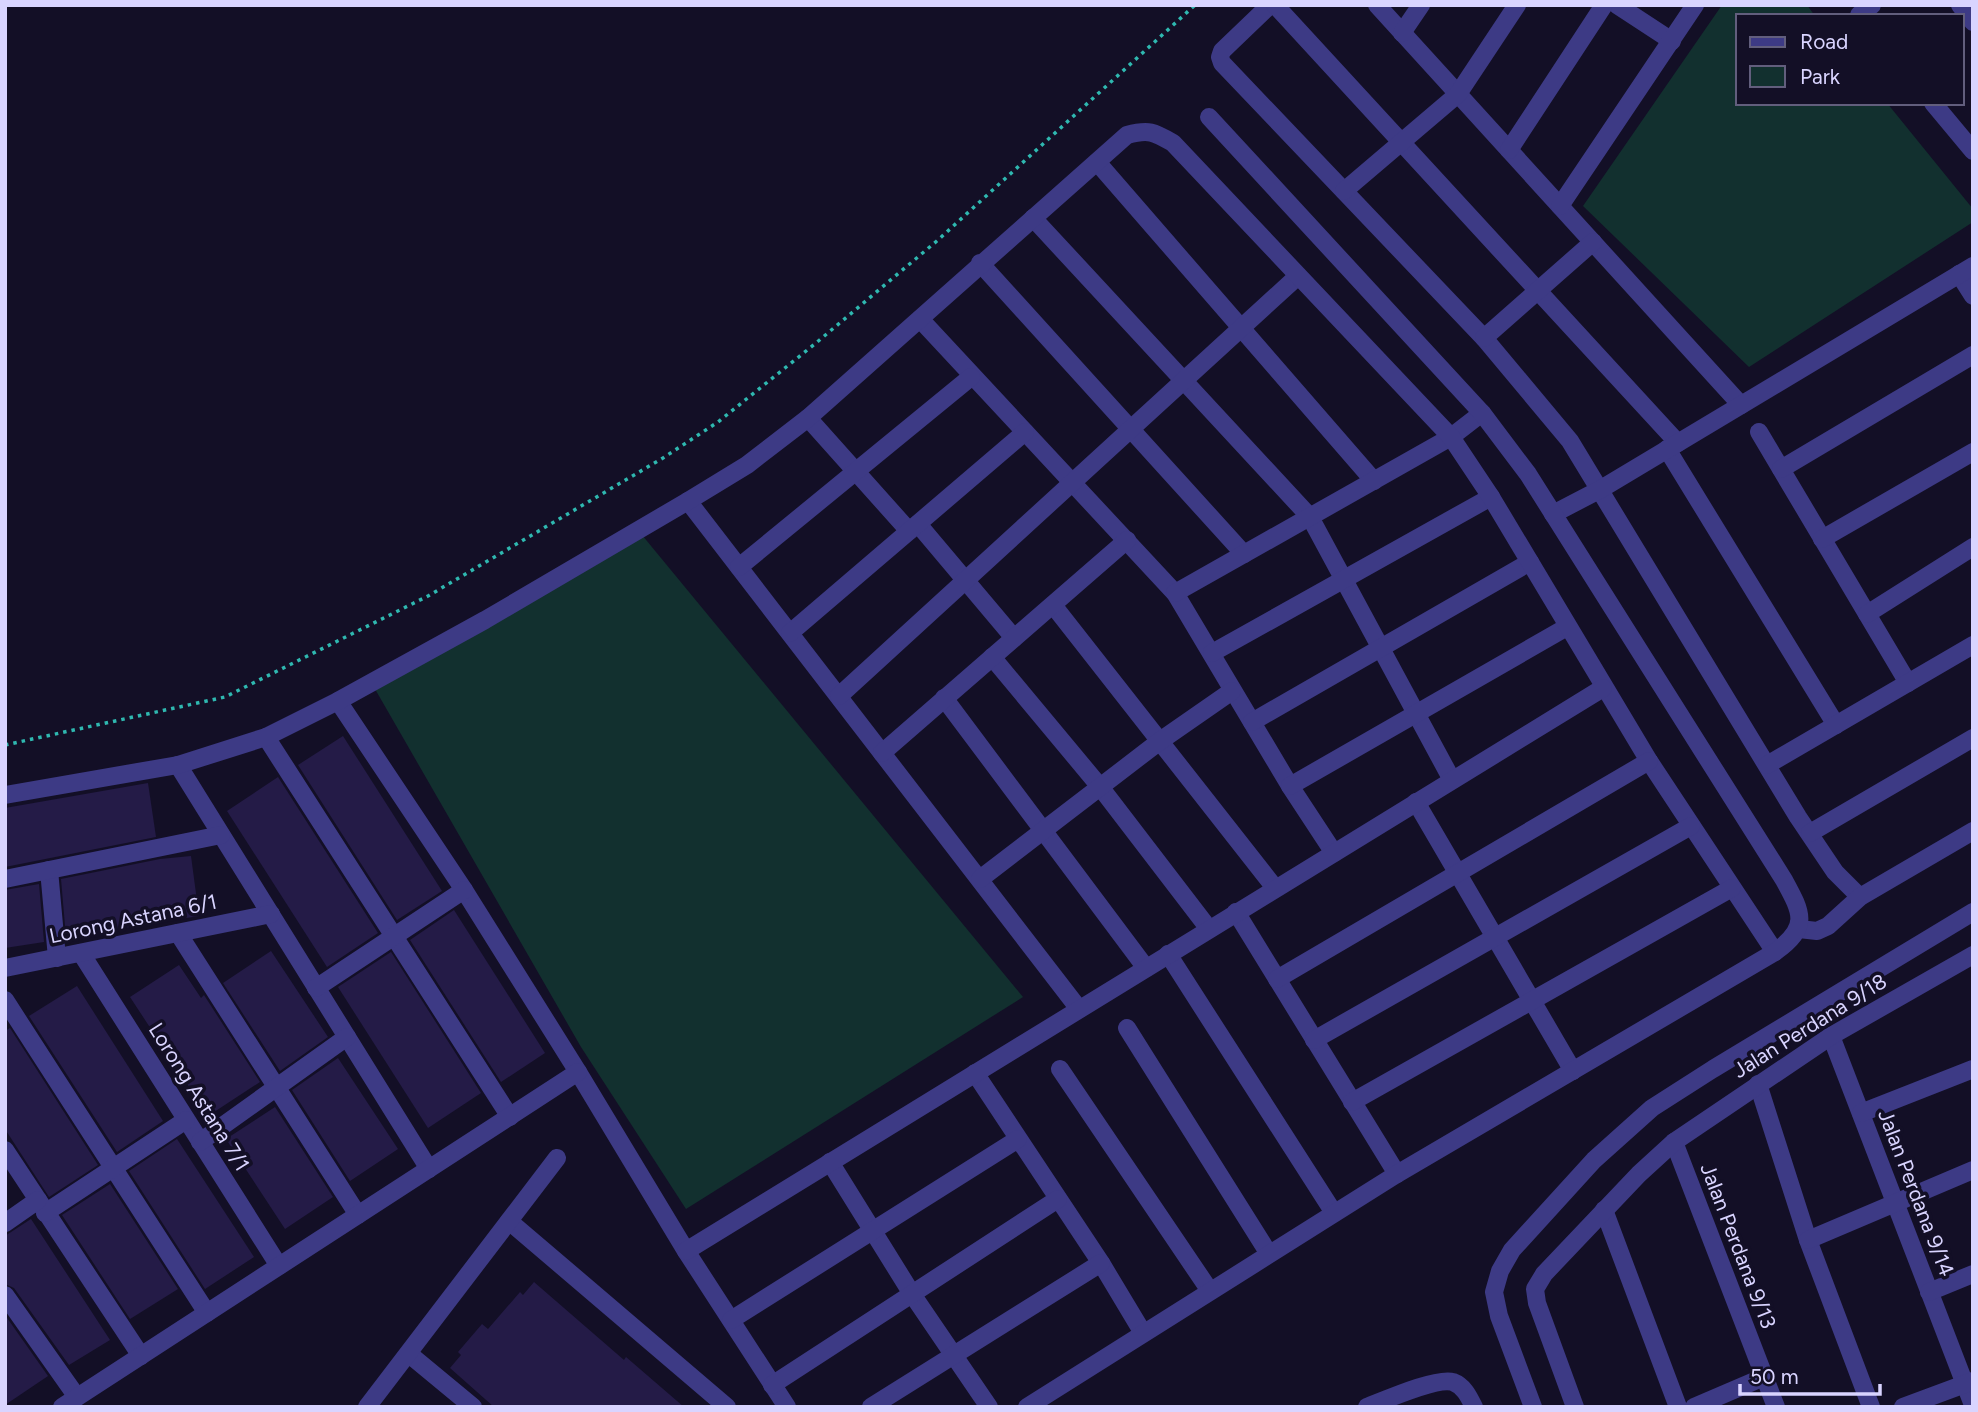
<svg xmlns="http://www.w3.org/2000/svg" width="1978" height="1412" font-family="Figtree,sans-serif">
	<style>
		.green { fill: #12302f }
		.building { fill: #241b47 }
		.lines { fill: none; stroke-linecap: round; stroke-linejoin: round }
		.path { stroke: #2fb8b0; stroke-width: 3.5; stroke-dasharray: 3.5 5; stroke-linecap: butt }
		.minor { stroke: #3d3a85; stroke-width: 18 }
		.labels { text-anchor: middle; stroke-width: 7; stroke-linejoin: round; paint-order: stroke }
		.street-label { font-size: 21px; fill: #d9d4ff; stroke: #130f26 }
	</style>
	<rect width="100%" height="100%" fill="#130f26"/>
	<g class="green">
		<path d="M 1722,5 L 1807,5 L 1815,16 L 1738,16 L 1738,103 L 1887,103 L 1973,209 L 1973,222 L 1749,367 L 1583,206 Z"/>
		<path d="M 642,535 L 1023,997 L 686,1209 L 581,1047 L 375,689 Z"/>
	</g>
	<g class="building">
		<path d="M 343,736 L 442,891 L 397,920 L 298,765 Z"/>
		<path d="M 278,777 L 378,933 L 327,967 L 227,811 Z"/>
		<path d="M 148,783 L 156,837 L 5,867 L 5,808 Z"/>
		<path d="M 191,856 L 199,916 L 66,937 L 61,879 L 160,859 Z"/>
		<path d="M 39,884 L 44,942 L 5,948 L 5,890 Z"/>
		<path d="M 454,910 L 545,1053 L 501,1082 L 410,940 Z"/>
		<path d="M 271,951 L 328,1037 L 280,1071 L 223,983 Z"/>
		<path d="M 391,952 L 481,1093 L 428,1128 L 338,987 Z"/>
		<path d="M 179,965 L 201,998 L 204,995 L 260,1082 L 208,1116 L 130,997 Z"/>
		<path d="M 77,986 L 163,1121 L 117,1152 L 29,1016 Z"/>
		<path d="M 10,1028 L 98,1165 L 49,1197 L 5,1129 L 5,1031 Z"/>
		<path d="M 338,1058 L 398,1149 L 350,1181 L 292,1090 Z"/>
		<path d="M 275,1107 L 333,1197 L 285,1229 L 226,1139 Z"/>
		<path d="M 177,1139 L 254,1257 L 205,1289 L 129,1171 Z"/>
		<path d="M 110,1184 L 178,1289 L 130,1319 L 62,1215 Z"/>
		<path d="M 31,1219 L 110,1340 L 69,1365 L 14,1288 L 5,1284 L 5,1236 Z"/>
		<path d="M 534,1282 L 624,1360 L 626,1357 L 684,1407 L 494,1407 L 450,1368 L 461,1355 L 458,1352 L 482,1324 L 488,1329 L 520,1292 L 523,1295 Z"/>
		<path d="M 5,1315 L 48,1376 L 5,1405 Z"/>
	</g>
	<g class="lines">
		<path class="path" d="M 5,745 L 225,697 L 428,596 L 663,458 L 718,422 L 816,343 L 938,240 L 1195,5"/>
		<g class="minor">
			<path d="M 1270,5 L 1222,51 L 1220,57 L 1222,63 L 1484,338 L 1570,441 L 1798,817 L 1835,872 L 1860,897"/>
			<path d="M 1275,5 L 1678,443"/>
			<path d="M 1377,5 L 1741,405"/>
			<path d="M 1617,5 L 1672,41"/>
			<path d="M 1960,5 L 1973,22"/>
			<path d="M 1859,15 L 1872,5"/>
			<path d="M 1402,33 L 1421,5"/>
			<path d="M 1933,103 L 1973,151"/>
			<path d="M 1509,150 L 1604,5"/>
			<path d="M 1097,162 L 1374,481"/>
			<path d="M 1344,191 L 1458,94 L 1517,5"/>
			<path d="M 1560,206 L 1695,5"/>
			<path d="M 1033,218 L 1310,517 L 1452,780"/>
			<path d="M 980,263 L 1244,554"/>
			<path d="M 1959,274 L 1973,296"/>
			<path d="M 920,319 L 1175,593 L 1290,786 L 1334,853"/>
			<path d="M 1484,338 L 1593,242"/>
			<path d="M 808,418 L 909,531"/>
			<path d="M 1759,432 L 1908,683"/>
			<path d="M 1667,449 L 1836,725"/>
			<path d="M 1781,469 L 1973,355"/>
			<path d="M 688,501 L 1079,1009"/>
			<path d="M 1553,514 L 1601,489 L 1973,266"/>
			<path d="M 918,524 L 1014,638"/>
			<path d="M 1822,539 L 1973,452"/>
			<path d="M 739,567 L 971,377"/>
			<path d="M 1175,593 L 1451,437 L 1482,413"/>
			<path d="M 1053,605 L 1275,888"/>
			<path d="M 1867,614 L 1973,547"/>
			<path d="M 790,633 L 1025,432"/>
			<path d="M 1212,653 L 1491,497"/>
			<path d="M 992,657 L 1101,788 L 1209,929"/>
			<path d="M 839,696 L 1298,276"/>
			<path d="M 944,698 L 1146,968"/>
			<path d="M 338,701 L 464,890 L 578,1072 L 686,1251 L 787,1407"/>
			<path d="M 1252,722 L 1530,562"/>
			<path d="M 266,737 L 510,1117"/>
			<path d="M 882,753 L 1127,540"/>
			<path d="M 178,765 L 429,1169"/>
			<path d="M 1767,765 L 1973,645"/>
			<path d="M 1290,786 L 1567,627"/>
			<path d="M 5,795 L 178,765 L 266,737 L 338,701 L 485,620 L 688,501 L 747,465 L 808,418 L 1127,135 C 1149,129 1154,132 1173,143 L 1451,437 L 1491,497 L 1649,761 L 1775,952"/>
			<path d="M 1416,802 L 1573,1071"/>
			<path d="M 1810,833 L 1973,738"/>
			<path d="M 49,870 L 57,958"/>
			<path d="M 5,879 L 221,835"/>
			<path d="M 980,879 L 1160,741 L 1232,691"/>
			<path d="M 1236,912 L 1397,1174"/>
			<path d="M 1799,929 L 1817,931 L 1828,926 L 1860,897 L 1973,831"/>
			<path d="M 178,933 L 358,1215"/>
			<path d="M 81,953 L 279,1266"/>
			<path d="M 1168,954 L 1334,1213"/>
			<path d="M 5,968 L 271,914"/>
			<path d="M 1277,979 L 1649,761"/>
			<path d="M 316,988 L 464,890"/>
			<path d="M 5,1000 L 207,1313"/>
			<path d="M 1127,1028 L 1269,1254"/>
			<path d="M 1831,1036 L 1973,1405"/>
			<path d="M 1314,1040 L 1691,826"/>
			<path d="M 1060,1069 L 1210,1291"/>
			<path d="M 975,1073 L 1101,1263 L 1143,1333"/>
			<path d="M 1758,1084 L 1808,1240 L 1871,1407"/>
			<path d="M 1352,1102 L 1732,888"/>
			<path d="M 1861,1113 L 1973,1069"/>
			<path d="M 200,1142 L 347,1037"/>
			<path d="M 1674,1142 L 1776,1407"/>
			<path d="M 5,1150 L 141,1356"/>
			<path d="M 830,1162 L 912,1294 L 989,1407"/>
			<path d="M 1604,1210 L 1678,1407"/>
			<path d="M 45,1213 L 186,1120"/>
			<path d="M 509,1221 L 727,1407"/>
			<path d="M 5,1223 L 38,1200"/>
			<path d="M 1808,1240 L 1973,1170"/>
			<path d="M 686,1251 L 1603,688"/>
			<path d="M 1929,1292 L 1973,1274"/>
			<path d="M 5,1295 L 77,1397"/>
			<path d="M 731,1320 L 1018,1139"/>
			<path d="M 409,1354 L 473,1407"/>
			<path d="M 772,1385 L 1058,1199"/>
			<path d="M 62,1407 L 578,1072"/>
			<path d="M 367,1407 L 557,1158"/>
			<path d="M 871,1407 L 1101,1263"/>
			<path d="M 1027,1407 L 1397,1174 L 1775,952 C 1810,927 1802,913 1784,880 L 1528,474 L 1482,413 L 1209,117"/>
			<path d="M 1367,1407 C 1385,1400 1437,1377 1453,1382 C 1464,1386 1469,1397 1474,1407"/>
			<path d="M 1533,1407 L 1499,1316 L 1494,1292 L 1500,1271 L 1512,1250 L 1594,1160 L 1652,1108 L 1713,1069 L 1973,912"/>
			<path d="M 1575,1407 L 1537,1303 L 1535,1289 L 1544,1274 L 1639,1174 L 1674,1142 L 1831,1036 L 1973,955"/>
			<path d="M 1694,1407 L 1764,1377"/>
			<path d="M 1903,1407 L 1973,1381"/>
		</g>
	</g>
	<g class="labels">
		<g class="street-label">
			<text transform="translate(133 919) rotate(-12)" y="7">Lorong Astana 6/1</text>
			<text transform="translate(1810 1026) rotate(-32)" y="7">Jalan Perdana 9/18</text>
			<text transform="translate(199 1097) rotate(58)" y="7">Lorong Astana 7/1</text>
			<text transform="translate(1916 1193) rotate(69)" y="7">Jalan Perdana 9/14</text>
			<text transform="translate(1738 1246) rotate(69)" y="7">Jalan Perdana 9/13</text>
		</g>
	</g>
	<rect width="1978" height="1412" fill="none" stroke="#d9d4ff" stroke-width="14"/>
	<rect x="1736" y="14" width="228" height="91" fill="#130f26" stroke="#625e7d" stroke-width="2"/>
	<rect x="1750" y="37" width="35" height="10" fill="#3d3a85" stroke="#625e7d" stroke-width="2"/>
	<text x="1800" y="49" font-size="21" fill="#d9d4ff">Road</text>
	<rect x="1750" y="66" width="35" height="21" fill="#12302f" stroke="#625e7d" stroke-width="2"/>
	<text x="1800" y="84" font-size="21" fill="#d9d4ff">Park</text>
	<path d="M1740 1384v10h140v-10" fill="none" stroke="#d9d4ff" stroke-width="3.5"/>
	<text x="1750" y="1384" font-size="21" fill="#d9d4ff" stroke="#130f26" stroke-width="5" paint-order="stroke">50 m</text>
</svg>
